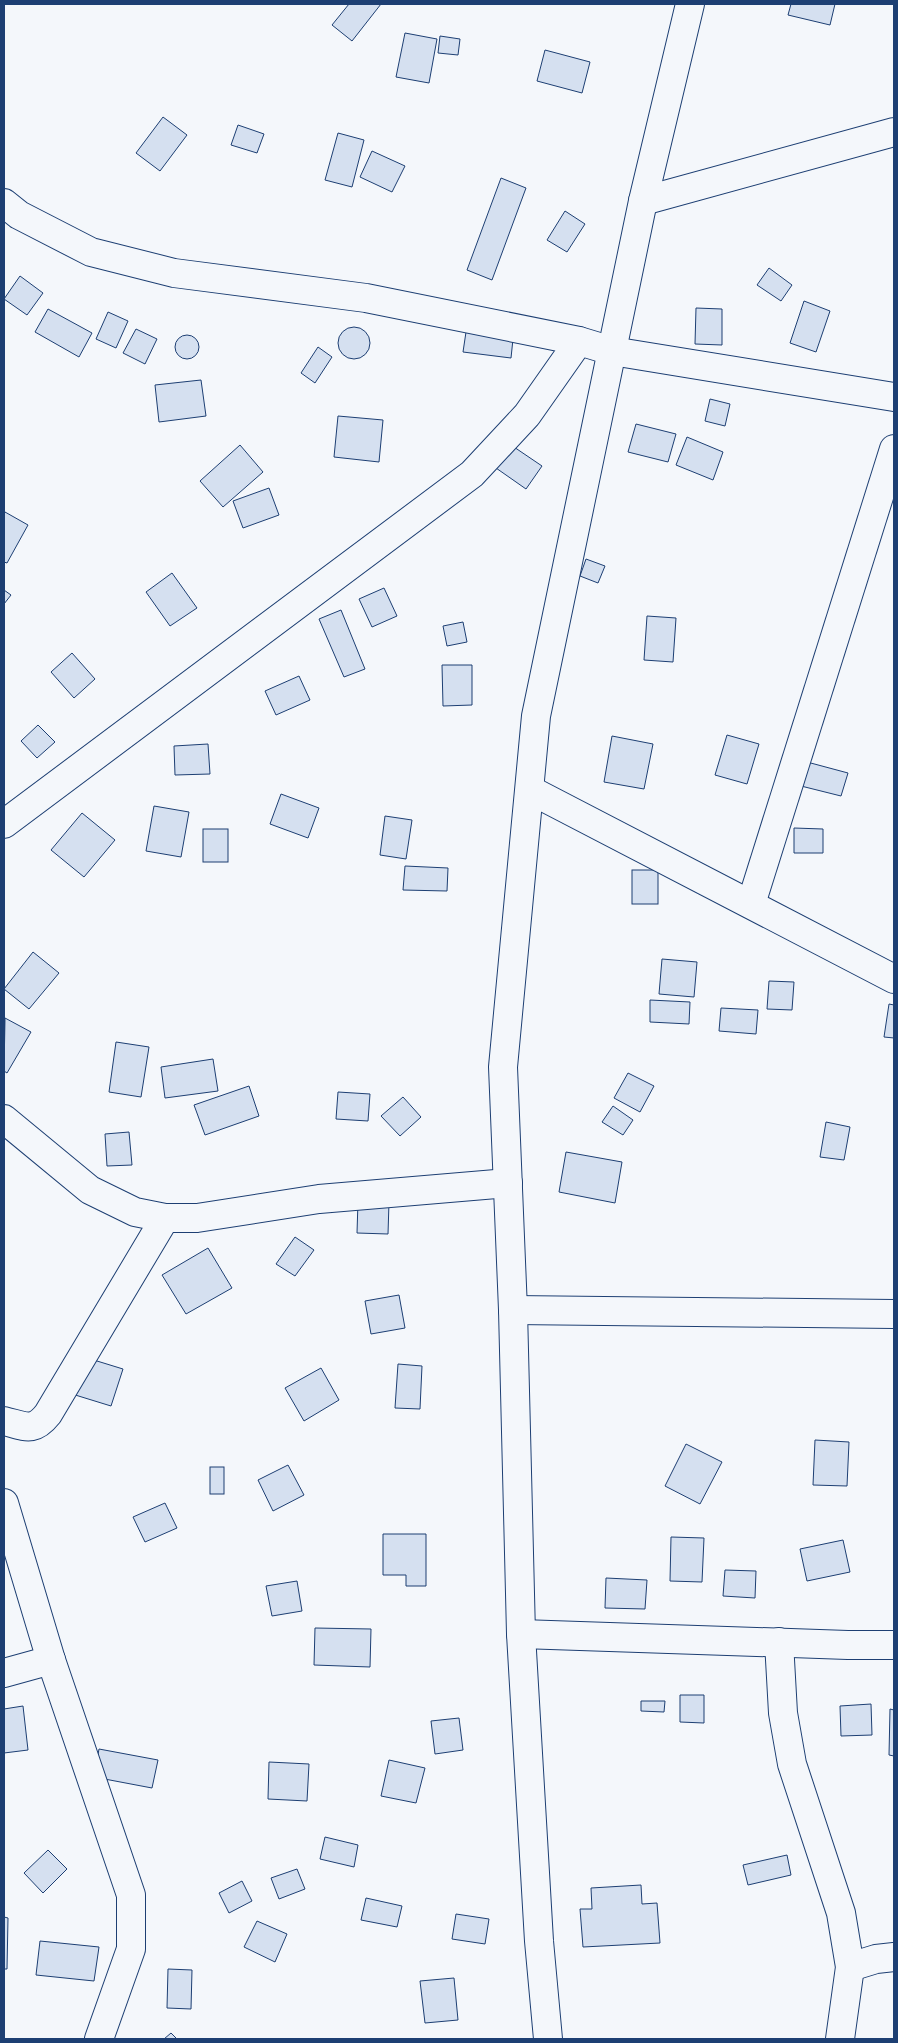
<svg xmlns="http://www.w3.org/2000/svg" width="898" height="2043" font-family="Poppins,sans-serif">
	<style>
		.building { fill: #d5e0f0; stroke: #1d3f73 }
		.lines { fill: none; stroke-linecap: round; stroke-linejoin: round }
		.minor-casing { stroke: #1d3f73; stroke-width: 30 }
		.minor { stroke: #f4f7fb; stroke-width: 28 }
	</style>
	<rect width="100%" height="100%" fill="#f4f7fb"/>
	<g class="building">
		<path d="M 349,4 L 381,4 L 352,41 L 332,25 Z"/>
		<path d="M 791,4 L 835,4 L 830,25 L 788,15 Z"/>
		<path d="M 405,33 L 437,39 L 429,83 L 396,77 Z"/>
		<path d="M 440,36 L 460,39 L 458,55 L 438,53 Z"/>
		<path d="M 545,50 L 590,62 L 582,93 L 537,81 Z"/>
		<path d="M 163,117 L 187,135 L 160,171 L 136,153 Z"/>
		<path d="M 238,125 L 264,134 L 257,153 L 231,145 Z"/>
		<path d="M 338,133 L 364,140 L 352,187 L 325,180 Z"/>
		<path d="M 372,151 L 405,166 L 392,192 L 360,177 Z"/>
		<path d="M 501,178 L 526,188 L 492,280 L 467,270 Z"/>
		<path d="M 565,211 L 585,224 L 567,252 L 547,240 Z"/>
		<path d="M 769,268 L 792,285 L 781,301 L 757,285 Z"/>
		<path d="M 20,276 L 43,293 L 27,315 L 4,299 Z"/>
		<path d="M 804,301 L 830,311 L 816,352 L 790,343 Z"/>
		<path d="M 696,308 L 722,309 L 722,345 L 695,344 Z"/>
		<path d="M 48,309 L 92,333 L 79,357 L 35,332 Z"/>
		<path d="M 108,312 L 128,321 L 116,348 L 96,339 Z"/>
		<circle cx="354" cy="343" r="16"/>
		<path d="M 136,329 L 157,339 L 145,364 L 123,353 Z"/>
		<path d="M 466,332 L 513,339 L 511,358 L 463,352 Z"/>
		<circle cx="187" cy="347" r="12"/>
		<path d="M 318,347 L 332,357 L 315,383 L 301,373 Z"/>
		<path d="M 201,380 L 206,416 L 159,422 L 155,385 Z"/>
		<path d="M 710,399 L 730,404 L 725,426 L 705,421 Z"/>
		<path d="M 338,416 L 383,420 L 379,462 L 334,457 Z"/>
		<path d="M 636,424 L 676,434 L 668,462 L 628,452 Z"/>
		<path d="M 687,437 L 723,452 L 713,480 L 676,465 Z"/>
		<path d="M 240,445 L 263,472 L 223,507 L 200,481 Z"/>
		<path d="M 511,445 L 542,466 L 526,489 L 496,468 Z"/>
		<path d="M 269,488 L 279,515 L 243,528 L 233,501 Z"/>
		<path d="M 5,512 L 28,525 L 7,563 L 4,562 L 4,515 Z"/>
		<path d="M 586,559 L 605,566 L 598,583 L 580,576 Z"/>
		<path d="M 172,573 L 197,608 L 170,626 L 146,592 Z"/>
		<path d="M 384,588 L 397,616 L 372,627 L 359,599 Z"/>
		<path d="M 4,590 L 11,595 L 4,604 Z"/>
		<path d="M 341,610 L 365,669 L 344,677 L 319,619 Z"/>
		<path d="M 647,616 L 676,618 L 673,662 L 644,660 Z"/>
		<path d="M 463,622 L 467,642 L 447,646 L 443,626 Z"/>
		<path d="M 72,653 L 95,679 L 74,698 L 51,672 Z"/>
		<path d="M 442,665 L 472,665 L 472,705 L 443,706 Z"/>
		<path d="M 299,676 L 310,700 L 276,715 L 265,691 Z"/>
		<path d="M 38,725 L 55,742 L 37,758 L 21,741 Z"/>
		<path d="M 727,735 L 759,744 L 747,784 L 715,775 Z"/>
		<path d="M 612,736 L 653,744 L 644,789 L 604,782 Z"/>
		<path d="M 208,744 L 210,774 L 175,775 L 174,746 Z"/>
		<path d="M 807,762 L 848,773 L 841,796 L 801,786 Z"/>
		<path d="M 281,794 L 319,808 L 308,838 L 270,824 Z"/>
		<path d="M 154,806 L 189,812 L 181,857 L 146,851 Z"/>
		<path d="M 82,813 L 115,840 L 84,877 L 51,850 Z"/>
		<path d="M 385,816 L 412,820 L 406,859 L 380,855 Z"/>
		<path d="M 794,828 L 823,829 L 823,853 L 794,853 Z"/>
		<rect x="203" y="829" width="25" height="33"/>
		<path d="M 405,866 L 448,868 L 447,891 L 403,890 Z"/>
		<rect x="632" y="870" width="26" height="34"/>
		<path d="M 33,952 L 59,973 L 29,1009 L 4,989 Z"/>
		<path d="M 662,959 L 697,962 L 694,997 L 659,994 Z"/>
		<path d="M 769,981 L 794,982 L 792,1010 L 767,1009 Z"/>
		<path d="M 650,1000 L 690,1002 L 689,1024 L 650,1022 Z"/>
		<path d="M 889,1004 L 894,1005 L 894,1038 L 884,1037 Z"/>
		<path d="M 721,1008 L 758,1010 L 756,1034 L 719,1031 Z"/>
		<path d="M 5,1018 L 31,1032 L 7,1073 L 4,1071 Z"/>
		<path d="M 116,1042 L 149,1047 L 141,1097 L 109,1092 Z"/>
		<path d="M 213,1059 L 218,1091 L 165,1098 L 161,1067 Z"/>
		<path d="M 628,1073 L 654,1086 L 640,1112 L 614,1098 Z"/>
		<path d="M 249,1086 L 259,1116 L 205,1135 L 194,1105 Z"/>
		<path d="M 338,1092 L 370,1094 L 368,1121 L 336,1119 Z"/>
		<path d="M 403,1097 L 421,1117 L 400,1136 L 381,1116 Z"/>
		<path d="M 613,1106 L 633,1120 L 623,1135 L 602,1122 Z"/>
		<path d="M 826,1122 L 850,1127 L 844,1160 L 820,1157 Z"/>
		<path d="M 129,1132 L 132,1165 L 107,1166 L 105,1134 Z"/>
		<path d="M 566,1152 L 622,1162 L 615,1203 L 559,1192 Z"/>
		<path d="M 358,1201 L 389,1202 L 388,1234 L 357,1233 Z"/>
		<path d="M 295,1237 L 314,1250 L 295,1276 L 276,1264 Z"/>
		<path d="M 208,1248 L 232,1288 L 186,1314 L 162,1275 Z"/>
		<path d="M 399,1295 L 405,1328 L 371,1334 L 365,1301 Z"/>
		<path d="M 84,1357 L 123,1369 L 111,1406 L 72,1394 Z"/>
		<path d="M 398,1364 L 422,1366 L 420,1409 L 395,1408 Z"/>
		<path d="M 321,1368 L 339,1400 L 304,1421 L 285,1388 Z"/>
		<path d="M 815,1440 L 849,1442 L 847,1486 L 813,1485 Z"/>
		<path d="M 686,1444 L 722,1462 L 700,1504 L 665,1486 Z"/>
		<path d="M 288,1465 L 304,1495 L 273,1511 L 258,1480 Z"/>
		<rect x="210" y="1467" width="14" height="27"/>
		<path d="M 165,1503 L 177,1528 L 145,1542 L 133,1517 Z"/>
		<path d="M 383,1534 L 426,1534 L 426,1586 L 406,1586 L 406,1575 L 383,1575 Z"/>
		<path d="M 671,1537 L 704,1538 L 702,1582 L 670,1581 Z"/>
		<path d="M 843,1540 L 850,1572 L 807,1581 L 800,1549 Z"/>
		<path d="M 725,1570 L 756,1571 L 755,1598 L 723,1596 Z"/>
		<path d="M 606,1578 L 647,1580 L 645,1609 L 605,1608 Z"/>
		<path d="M 297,1581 L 302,1611 L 272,1616 L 266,1586 Z"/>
		<path d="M 315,1628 L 371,1629 L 370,1667 L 314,1665 Z"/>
		<path d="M 680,1695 L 704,1695 L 704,1723 L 680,1722 Z"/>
		<path d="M 641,1701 L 665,1701 L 664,1712 L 641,1711 Z"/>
		<path d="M 871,1704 L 872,1735 L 841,1736 L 840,1706 Z"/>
		<path d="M 23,1706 L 28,1750 L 4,1753 L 4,1709 Z"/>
		<path d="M 890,1709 L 894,1710 L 894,1756 L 889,1755 Z"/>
		<path d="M 459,1718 L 463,1750 L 435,1754 L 431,1721 Z"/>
		<path d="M 99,1749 L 158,1760 L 152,1788 L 94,1777 Z"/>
		<path d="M 389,1760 L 425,1768 L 416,1803 L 381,1796 Z"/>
		<path d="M 269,1762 L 309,1764 L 307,1801 L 268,1799 Z"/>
		<path d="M 325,1837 L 358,1845 L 354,1867 L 320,1859 Z"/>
		<path d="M 48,1850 L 67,1869 L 43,1893 L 24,1873 Z"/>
		<path d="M 787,1855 L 791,1875 L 748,1885 L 743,1865 Z"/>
		<path d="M 297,1869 L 305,1889 L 279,1899 L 271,1878 Z"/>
		<path d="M 242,1881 L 252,1901 L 229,1913 L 219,1893 Z"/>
		<path d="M 641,1885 L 642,1904 L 657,1903 L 660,1943 L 583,1947 L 580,1909 L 592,1909 L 591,1888 Z"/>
		<path d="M 366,1898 L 402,1906 L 397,1927 L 361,1920 Z"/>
		<path d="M 456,1914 L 489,1919 L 485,1944 L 452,1939 Z"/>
		<path d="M 4,1917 L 8,1918 L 7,1969 L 4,1969 Z"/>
		<path d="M 257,1921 L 287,1934 L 275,1962 L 244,1947 Z"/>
		<path d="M 40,1941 L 99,1947 L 94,1981 L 36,1975 Z"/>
		<path d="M 168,1969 L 192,1970 L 191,2009 L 167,2008 Z"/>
		<path d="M 454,1978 L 458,2020 L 425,2023 L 420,1981 Z"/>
		<path d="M 171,2033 L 177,2039 L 164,2039 Z"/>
	</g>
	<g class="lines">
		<g class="minor-casing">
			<g id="minor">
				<path d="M 643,201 L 894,132"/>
				<path d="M 4,203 L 19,215 L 91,252 L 174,273 L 366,298 L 579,341 L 612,351 L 894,397"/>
				<path d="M 530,790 L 894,979"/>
				<path d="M 4,824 L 472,474 L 527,415 L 579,341"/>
				<path d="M 751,904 L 894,449"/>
				<path d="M 4,1119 L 90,1190 L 135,1212 L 165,1218 L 197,1218 L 319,1199 L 508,1183"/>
				<path d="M 513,1310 L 894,1314"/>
				<path d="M 4,1421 C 25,1426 33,1433 48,1414 L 165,1218"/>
				<path d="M 4,1503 L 51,1660 L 131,1895 L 131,1949 L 99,2039"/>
				<path d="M 521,1634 L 848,1645 L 894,1645"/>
				<path d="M 779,1642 L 783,1713 L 792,1764 L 841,1913 L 850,1967 L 840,2039"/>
				<path d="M 4,1673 L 51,1660"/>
				<path d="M 850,1967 L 876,1959 L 894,1957"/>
				<path d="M 548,2039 L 539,1941 L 521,1634 L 513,1310 L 503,1067 L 536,716 L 643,201 L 690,4"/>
			</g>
		</g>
		<use href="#minor" class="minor"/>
	</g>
	<rect width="898" height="2043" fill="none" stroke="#1d3f73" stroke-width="10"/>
</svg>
